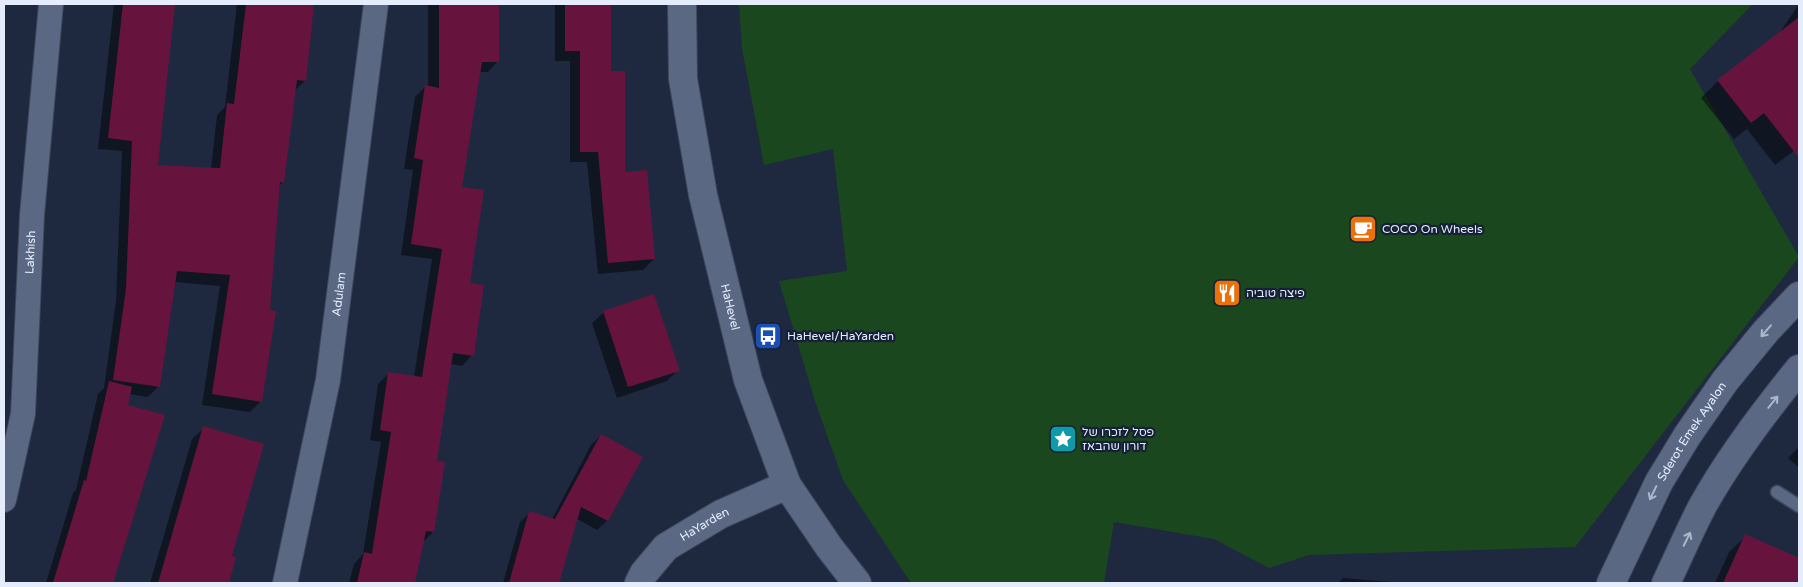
<svg xmlns="http://www.w3.org/2000/svg" width="1803" height="587" font-family="'Varela Round',Heebo,sans-serif">
	<style>
		.green { fill: #1b471f }
		.shadow { fill: #0007 }
		.building { fill: #66143e }
		.lines { fill: none; stroke-linecap: round; stroke-linejoin: round }
		.service-casing { stroke: #3d465a; stroke-width: 15 }
		.minor-casing { stroke: #3d465a; stroke-width: 26 }
		.tertiary-casing { stroke: #3d465a; stroke-width: 30 }
		.secondary-casing { stroke: #3d465a; stroke-width: 30 }
		.service { stroke: #5a6883; stroke-width: 12 }
		.minor { stroke: #5a6883; stroke-width: 24 }
		.tertiary { stroke: #5a6883; stroke-width: 28 }
		.secondary { stroke: #5a6883; stroke-width: 28 }
		.oneway { stroke: #adb8cc }
		.labels { text-anchor: middle; stroke-width: 4.5; stroke-linejoin: round; paint-order: stroke }
		.poi-label { font-size: 12px; fill: #e5edfd; stroke: #151f36; text-anchor: start }
		.street-label { font-size: 12px; fill: #e5edfd; stroke: #151f36 }
	</style>
	<rect width="100%" height="100%" fill="#1e2940"/>
	<path class="green" d="M 739,4 L 1753,4 L 1690,69 L 1799,257 L 1575,547 L 1309,555 L 1269,568 L 1214,539 L 1114,522 L 1104,583 L 911,583 L 843,480 L 815,401 L 779,281 L 847,271 L 833,149 L 764,165 L 742,48 Z"/>
	<g class="shadow">
		<path d="M 114,4 L 174,4 L 156,167 L 211,169 L 217,115 L 225,107 L 237,4 L 313,4 L 305,81 L 294,91 L 283,182 L 279,186 L 261,401 L 250,412 L 202,405 L 220,286 L 174,282 L 159,386 L 148,397 L 129,394 L 127,405 L 164,416 L 112,583 L 46,583 L 73,493 L 76,490 L 98,394 L 104,388 L 116,301 L 122,151 L 98,149 Z"/>
		<path d="M 428,4 L 498,4 L 498,61 L 488,72 L 479,72 L 461,188 L 469,284 L 472,355 L 462,366 L 450,364 L 435,462 L 433,532 L 423,542 L 414,583 L 349,583 L 354,564 L 363,554 L 381,442 L 370,440 L 378,384 L 389,373 L 414,377 L 432,259 L 401,255 L 413,170 L 404,169 L 415,97 L 425,87 L 428,87 Z"/>
		<path d="M 555,4 L 610,4 L 610,72 L 624,173 L 654,259 L 643,270 L 598,274 L 587,162 L 570,162 L 570,61 L 555,61 Z"/>
		<path d="M 1799,4 L 1799,147 L 1775,165 L 1747,129 L 1734,139 L 1701,98 L 1718,81 L 1778,35 Z"/>
		<path d="M 604,312 L 678,370 L 667,381 L 617,398 L 592,323 Z"/>
		<path d="M 204,428 L 230,557 L 235,558 L 227,583 L 150,583 L 192,439 Z"/>
		<path d="M 601,435 L 642,457 L 607,521 L 597,530 L 577,519 L 558,583 L 503,583 L 520,522 L 530,513 L 552,519 L 591,445 Z"/>
		<path d="M 1799,447 L 1799,468 L 1788,458 Z"/>
		<path d="M 1746,536 L 1799,559 L 1799,583 L 1715,583 L 1729,552 Z"/>
		<path d="M 1343,578 L 1403,583 L 1338,583 Z"/>
	</g>
	<g class="building">
		<path d="M 123,4 L 175,4 L 158,165 L 220,168 L 227,103 L 234,104 L 246,4 L 314,4 L 306,81 L 297,80 L 284,183 L 280,182 L 270,310 L 276,311 L 262,402 L 212,394 L 230,275 L 177,271 L 160,387 L 113,380 L 126,289 L 132,141 L 108,138 Z"/>
		<path d="M 439,4 L 499,4 L 499,62 L 482,62 L 462,187 L 484,190 L 470,283 L 484,285 L 474,356 L 453,353 L 437,461 L 445,462 L 434,532 L 426,531 L 415,583 L 357,583 L 364,552 L 372,554 L 391,432 L 380,430 L 388,372 L 422,377 L 442,249 L 411,244 L 423,160 L 414,158 L 425,85 L 439,88 Z"/>
		<path d="M 565,4 L 611,4 L 611,71 L 625,71 L 625,172 L 647,170 L 655,259 L 608,263 L 598,152 L 580,152 L 580,51 L 565,51 Z"/>
		<path d="M 1799,17 L 1799,158 L 1764,113 L 1751,123 L 1717,80 Z"/>
		<path d="M 654,294 L 680,371 L 628,387 L 603,311 Z"/>
		<path d="M 109,381 L 132,387 L 128,405 L 165,415 L 113,583 L 53,583 L 84,480 L 86,481 Z"/>
		<path d="M 203,426 L 264,444 L 232,556 L 236,557 L 229,583 L 158,583 Z"/>
		<path d="M 601,434 L 643,457 L 608,521 L 581,507 L 559,583 L 509,583 L 529,511 L 555,519 Z"/>
		<path d="M 1745,534 L 1799,558 L 1799,583 L 1723,583 Z"/>
	</g>
	<g class="lines">
		<g class="service-casing">
			<path id="service" d="M 1777,492 L 1799,506"/>
		</g>
		<g class="minor-casing">
			<g id="minor">
				<path id="s1" d="M 4,500 L 23,414 L 32,215 L 51,4"/>
				<path id="s2" d="M 285,583 L 328,380 L 376,4"/>
			</g>
		</g>
		<g class="tertiary-casing">
			<g id="tertiary">
				<path id="s3" d="M 682,4 L 683,79 L 703,195 L 748,380 L 787,485 L 829,547 L 857,583"/>
				<path id="s4" d="M 639,583 L 644,573 L 666,547 L 721,514 L 787,485"/>
			</g>
		</g>
		<g class="secondary-casing">
			<g id="secondary">
				<path id="s5" d="M 1611,583 L 1659,482 L 1687,436 L 1725,381 L 1766,331 L 1799,296"/>
				<path d="M 1666,583 C 1678,558 1689,532 1702,507 C 1729,458 1764,412 1799,369"/>
			</g>
		</g>
		<use href="#service" class="service"/>
		<use href="#minor" class="minor"/>
		<use href="#tertiary" class="tertiary"/>
		<use href="#secondary" class="secondary"/>
	</g>
	<defs><path id="oneway-shaft" d="M-6 0H5M1.5-3L5.5 0L1.5 3" fill="none" stroke-width="1.6" stroke-linecap="round" stroke-linejoin="round" transform="scale(1.25)"/></defs>
	<g class="oneway">
		<use href="#oneway-shaft" transform="translate(1766 331) rotate(131)"/>
		<use href="#oneway-shaft" transform="translate(1773 402) rotate(-51)"/>
		<use href="#oneway-shaft" transform="translate(1653 493) rotate(116)"/>
		<use href="#oneway-shaft" transform="translate(1687 539) rotate(-64)"/>
	</g>
	<defs>
		<g id="cafe-square" transform="scale(1.4375)"><rect x="-9" y="-9" width="18" height="18" rx="4" fill="#e8710a" stroke="#151f36"/><path d="M-5.5-4.5H6V0H3Q3 3.5 0 3.5H-2.5Q-5.5 3.5-5.5 0ZM3-3.2v2h1.7v-2ZM-6 4.5H4V6H-6Z" fill="#fff"/></g>
		<g id="restaurant-square" transform="scale(1.4375)"><rect x="-9" y="-9" width="18" height="18" rx="4" fill="#e8710a" stroke="#151f36"/><path d="M-5-6h1v4h1v-4h1v4h1v-4h1v5L-1.5 .5V6h-2V.5L-5-1ZM5-6V6H3V1.5H1.5Q1.5-4 5-6Z" fill="#fff"/></g>
		<g id="bus-square" transform="scale(1.4375)"><rect x="-9" y="-9" width="18" height="18" rx="4" fill="#1a4fb4" stroke="#151f36"/><path d="M-5-6H5V4H4V6H2V4H-2V6H-4V4H-5ZM-3.5-4V0h7V-4ZM-3.5 1.2v1.5H-2V1.2ZM2 1.2v1.5H3.5V1.2Z" fill="#fff"/></g>
		<g id="sight-square" transform="scale(1.4375)"><rect x="-9" y="-9" width="18" height="18" rx="4" fill="#0f9aa8" stroke="#151f36"/><path d="M0-6L1.8-2.2L6-1.7L2.9 1.2L3.7 5.4L0 3.3L-3.7 5.4L-2.9 1.2L-6-1.7L-1.8-2.2Z" fill="#fff"/></g>
	</defs>
	<g fill-rule="evenodd">
		<use href="#cafe-square" x="1363" y="229"/>
		<use href="#restaurant-square" x="1227" y="293"/>
		<use href="#bus-square" x="768" y="336"/>
		<use href="#sight-square" x="1063" y="439"/>
	</g>
	<g class="labels">
		<g class="poi-label">
			<text x="1382" y="233">COCO On Wheels</text>
			<text x="1246" y="297">פיצה טוביה</text>
			<text x="787" y="340">HaHevel/HaYarden</text>
			<text x="1082" y="436">פסל לזכרו של<tspan x="1082" dy="14">דורון שהבאז</tspan></text>
		</g>
		<g class="street-label">
			<text dy="4" stroke="none"><textPath href="#s1" startOffset="250">Lakhish</textPath></text>
			<text dy="4" stroke="none"><textPath href="#s2" startOffset="294">Adulam</textPath></text>
			<text dy="4" stroke="none"><textPath href="#s3" startOffset="308">HaHevel</textPath></text>
			<text dy="4" stroke="none"><textPath href="#s5" startOffset="172">Sderot Emek Ayalon</textPath></text>
			<text dy="4" stroke="none"><textPath href="#s4" startOffset="90">HaYarden</textPath></text>
		</g>
	</g>
	<rect width="1803" height="587" fill="none" stroke="#e5edfd" stroke-width="10"/>
</svg>
